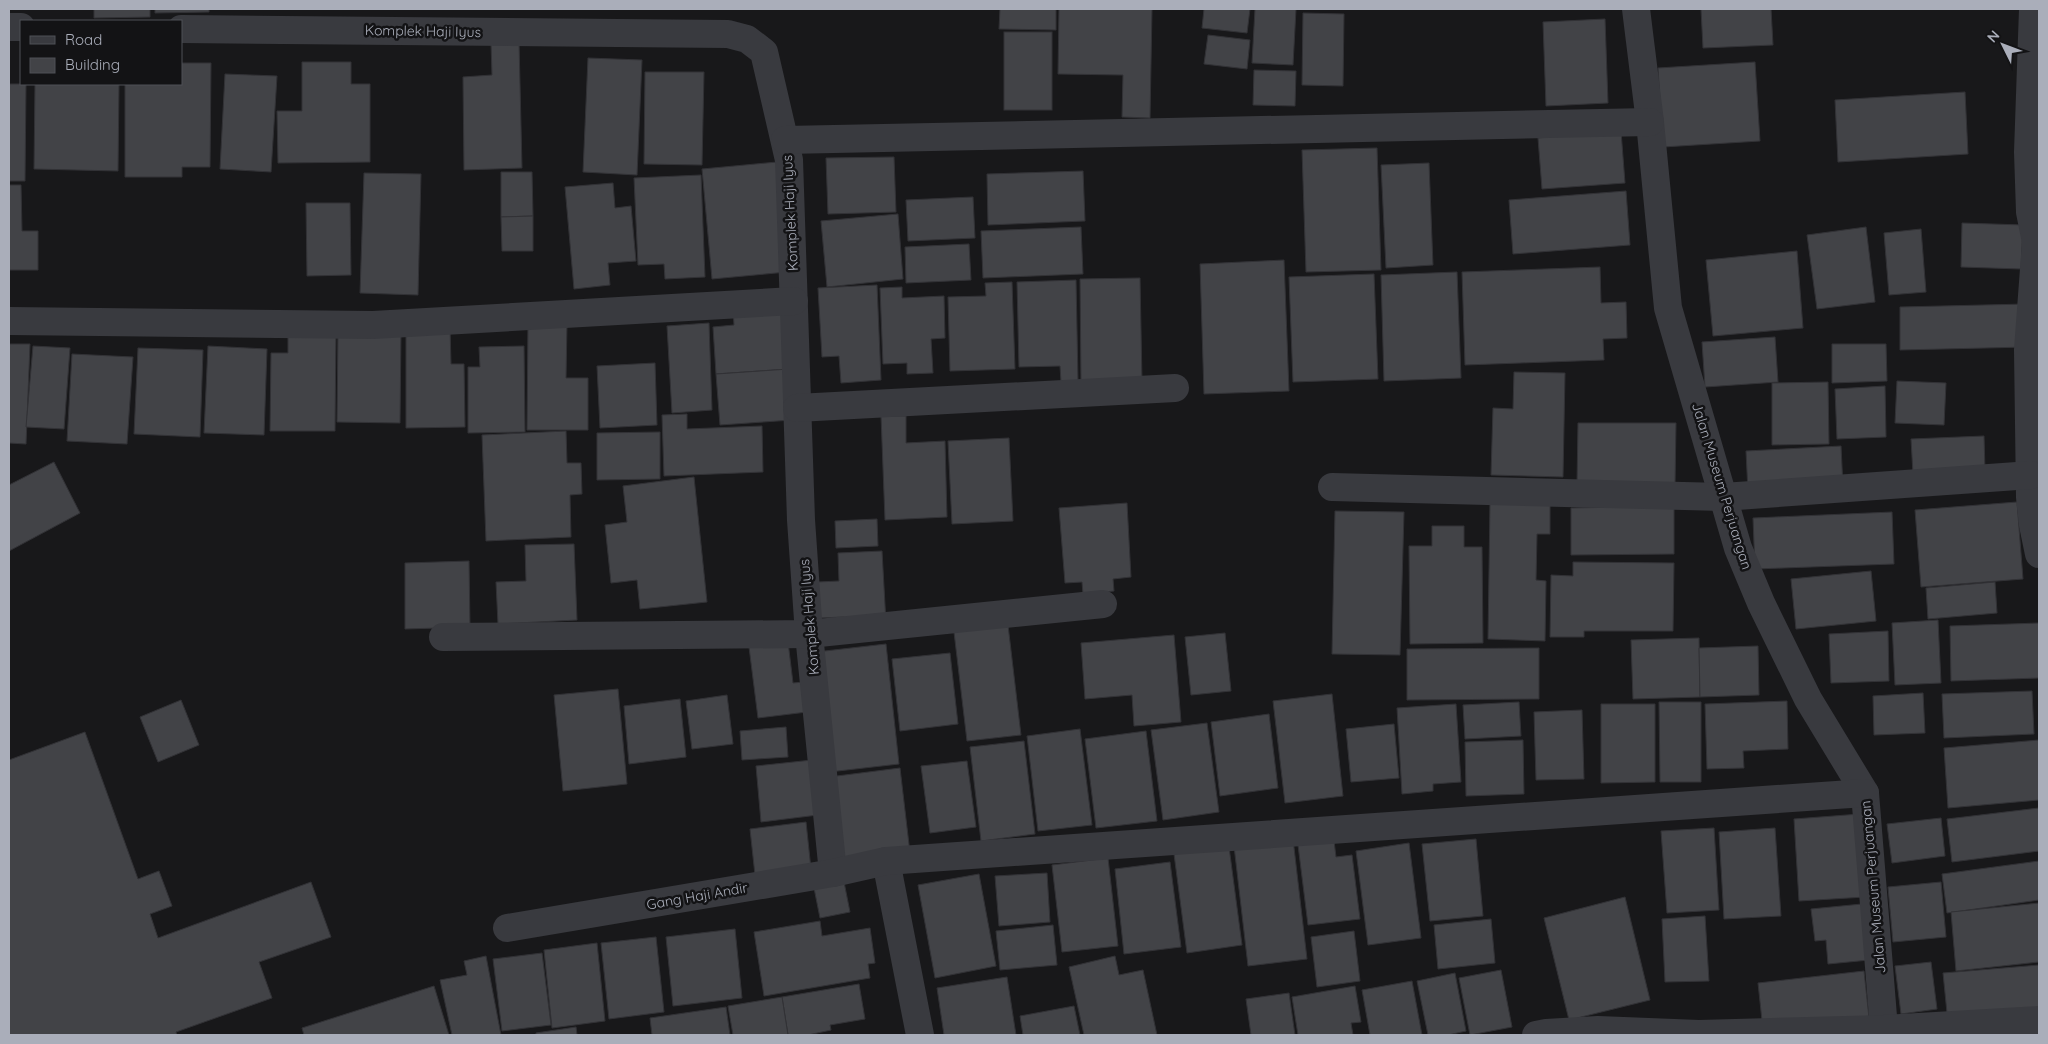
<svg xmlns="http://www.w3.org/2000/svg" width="2048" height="1044" font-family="Quicksand,sans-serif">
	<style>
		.building { fill: #424347; stroke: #323236 }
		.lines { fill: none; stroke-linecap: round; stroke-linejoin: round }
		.minor { stroke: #393a3f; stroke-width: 28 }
		.labels { text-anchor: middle; stroke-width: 5; stroke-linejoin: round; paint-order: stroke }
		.street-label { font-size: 14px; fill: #aaaeba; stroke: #131315 }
	</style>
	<rect width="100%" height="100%" fill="#18181a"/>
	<g class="building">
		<path d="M 94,9 L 150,9 L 150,17 L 94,18 Z"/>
		<path d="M 155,9 L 209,9 L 209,12 L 155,13 Z"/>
		<path d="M 1000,9 L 1056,9 L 1056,30 L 999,29 Z"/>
		<path d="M 1059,9 L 1152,9 L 1150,118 L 1122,117 L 1123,75 L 1058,74 Z"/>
		<path d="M 1204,9 L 1250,9 L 1247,33 L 1202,28 Z"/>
		<path d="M 1255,9 L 1296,9 L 1293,65 L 1252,63 Z"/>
		<path d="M 1701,9 L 1771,9 L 1773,45 L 1703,48 Z"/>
		<path d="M 1303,13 L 1344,14 L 1343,86 L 1302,85 Z"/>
		<path d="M 1605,19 L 1608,103 L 1546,106 L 1543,22 Z"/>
		<rect x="1004" y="32" width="48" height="78"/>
		<path d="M 1208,35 L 1250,40 L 1247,69 L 1204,64 Z"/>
		<path d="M 519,42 L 522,168 L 464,170 L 463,77 L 492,75 L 491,43 Z"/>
		<path d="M 588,58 L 642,60 L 637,175 L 583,172 Z"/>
		<path d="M 302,62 L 351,62 L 351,84 L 370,84 L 370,162 L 278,163 L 277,111 L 302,111 Z"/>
		<path d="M 1755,62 L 1760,141 L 1663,147 L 1658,68 Z"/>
		<path d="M 181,63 L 211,63 L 210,167 L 182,167 L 182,177 L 125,177 L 125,84 L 181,84 Z"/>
		<path d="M 1254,70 L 1296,71 L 1295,106 L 1253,105 Z"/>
		<path d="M 645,72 L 704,72 L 702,165 L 644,164 Z"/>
		<path d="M 225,74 L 277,76 L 271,172 L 220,169 Z"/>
		<path d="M 9,84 L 26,84 L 25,181 L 9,181 Z"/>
		<path d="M 35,84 L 119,84 L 118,171 L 34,169 Z"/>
		<path d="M 1965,92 L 1968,154 L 1838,162 L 1835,100 Z"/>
		<path d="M 1621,131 L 1625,183 L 1542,189 L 1538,138 Z"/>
		<path d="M 1377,148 L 1381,270 L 1306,272 L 1302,150 Z"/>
		<path d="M 894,157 L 896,212 L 828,214 L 826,158 Z"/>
		<path d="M 777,162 L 787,272 L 712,279 L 702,169 Z"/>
		<path d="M 1429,163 L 1433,265 L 1386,268 L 1381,165 Z"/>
		<path d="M 1083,171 L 1085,221 L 988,225 L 987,174 Z"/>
		<path d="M 501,172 L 532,172 L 533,216 L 501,217 Z"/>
		<path d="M 364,173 L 421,174 L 418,295 L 360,293 Z"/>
		<path d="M 701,175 L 705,277 L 665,279 L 664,264 L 638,265 L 634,178 Z"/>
		<path d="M 613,183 L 615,208 L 631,206 L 636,261 L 608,263 L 610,285 L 574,289 L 565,187 Z"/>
		<path d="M 9,185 L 21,185 L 22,231 L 38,231 L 38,270 L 9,270 Z"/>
		<path d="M 1626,191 L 1630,245 L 1513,254 L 1509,200 Z"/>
		<path d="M 973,197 L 975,238 L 908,241 L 906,200 Z"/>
		<path d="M 306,203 L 350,203 L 351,275 L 307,276 Z"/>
		<path d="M 898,214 L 903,279 L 827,287 L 821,221 Z"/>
		<path d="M 533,216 L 533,251 L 502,251 L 501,217 Z"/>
		<path d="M 1962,223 L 2023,225 L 2021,269 L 1961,267 Z"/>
		<path d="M 1081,227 L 1083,274 L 983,278 L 981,231 Z"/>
		<path d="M 1866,227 L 1875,302 L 1817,309 L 1807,235 Z"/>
		<path d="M 1921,229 L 1926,292 L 1889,295 L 1884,233 Z"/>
		<path d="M 969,244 L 971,280 L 906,283 L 905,247 Z"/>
		<path d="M 1797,251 L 1803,328 L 1713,336 L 1706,260 Z"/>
		<path d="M 1284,260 L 1289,391 L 1204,394 L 1200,264 Z"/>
		<path d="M 1600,267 L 1601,303 L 1626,302 L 1627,338 L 1603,339 L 1604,360 L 1465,365 L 1462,272 Z"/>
		<path d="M 1457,272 L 1461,378 L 1384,381 L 1381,275 Z"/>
		<path d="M 1374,274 L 1378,379 L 1293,382 L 1289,277 Z"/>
		<path d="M 1140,278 L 1142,382 L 1081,383 L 1080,279 Z"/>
		<path d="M 1076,280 L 1078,382 L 1061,382 L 1060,366 L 1019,367 L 1017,282 Z"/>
		<path d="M 1012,282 L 1015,369 L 950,371 L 948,297 L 986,296 L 985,283 Z"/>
		<path d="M 877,285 L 881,380 L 841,383 L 839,356 L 822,357 L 818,288 Z"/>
		<path d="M 902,287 L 902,298 L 944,296 L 945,338 L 931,339 L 933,373 L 907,374 L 907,363 L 883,364 L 880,288 Z"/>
		<path d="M 784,304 L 789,369 L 716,374 L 713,327 L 734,325 L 733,308 Z"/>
		<path d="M 2026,304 L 2027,347 L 1900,350 L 1900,307 Z"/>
		<path d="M 528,322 L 567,322 L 566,378 L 588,378 L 588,430 L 527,430 Z"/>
		<path d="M 709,323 L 712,410 L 672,413 L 667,326 Z"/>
		<path d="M 450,328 L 451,364 L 464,364 L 465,427 L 406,428 L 406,329 Z"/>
		<path d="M 336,329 L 335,431 L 270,431 L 271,353 L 288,353 L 288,330 Z"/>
		<path d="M 338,330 L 401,330 L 400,423 L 337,422 Z"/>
		<path d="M 1775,337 L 1778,382 L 1705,387 L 1702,342 Z"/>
		<path d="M 9,344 L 30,344 L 26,444 L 9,443 Z"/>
		<path d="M 1832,344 L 1886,344 L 1887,381 L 1832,383 Z"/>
		<path d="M 33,346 L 70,348 L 64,429 L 26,427 Z"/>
		<path d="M 208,346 L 267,349 L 264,435 L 204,433 Z"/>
		<path d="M 524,346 L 525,432 L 468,433 L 468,367 L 480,367 L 479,347 Z"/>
		<path d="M 138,348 L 203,350 L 200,437 L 134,434 Z"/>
		<path d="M 72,354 L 133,357 L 127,444 L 67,441 Z"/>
		<path d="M 655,363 L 657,425 L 600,428 L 597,366 Z"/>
		<path d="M 789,369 L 792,420 L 720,425 L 716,374 Z"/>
		<path d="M 1514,372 L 1565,373 L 1563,477 L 1491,475 L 1493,408 L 1513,409 Z"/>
		<path d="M 1897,381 L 1946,383 L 1944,425 L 1895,423 Z"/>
		<path d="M 1828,382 L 1829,444 L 1772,445 L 1772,383 Z"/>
		<path d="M 1885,386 L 1886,437 L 1837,439 L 1835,389 Z"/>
		<path d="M 687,414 L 687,429 L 762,426 L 763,472 L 664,476 L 662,415 Z"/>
		<path d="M 881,416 L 906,416 L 906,443 L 945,441 L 947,517 L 885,520 Z"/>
		<path d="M 1578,423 L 1676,423 L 1675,485 L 1577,484 Z"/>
		<path d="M 566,431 L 567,463 L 581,463 L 582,494 L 570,495 L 571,537 L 486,541 L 482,435 Z"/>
		<path d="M 660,432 L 660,479 L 597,480 L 597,433 Z"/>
		<path d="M 1984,436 L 1985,471 L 1913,474 L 1911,439 Z"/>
		<path d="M 1009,438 L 1013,521 L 952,524 L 948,441 Z"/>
		<path d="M 1841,446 L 1843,487 L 1748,492 L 1746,451 Z"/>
		<path d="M 54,462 L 80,513 L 9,551 L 9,485 Z"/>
		<path d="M 694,477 L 707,602 L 640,609 L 637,580 L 611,583 L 605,525 L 627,522 L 623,486 Z"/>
		<path d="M 1490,501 L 1550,502 L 1550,534 L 1537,534 L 1536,580 L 1546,581 L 1545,641 L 1488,639 Z"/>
		<path d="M 2017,502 L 2023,579 L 1921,587 L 1915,510 Z"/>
		<path d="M 1127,503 L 1131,577 L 1113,579 L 1114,591 L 1083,594 L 1082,582 L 1065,583 L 1059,508 Z"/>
		<path d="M 1674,506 L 1674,554 L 1571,555 L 1571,508 Z"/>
		<path d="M 1335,511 L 1404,512 L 1400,655 L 1332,654 Z"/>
		<path d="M 1892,512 L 1894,564 L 1755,569 L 1753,518 Z"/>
		<path d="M 877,519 L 878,546 L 836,548 L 835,521 Z"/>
		<path d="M 1432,526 L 1464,526 L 1464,547 L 1482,547 L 1483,643 L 1410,644 L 1409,546 L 1432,546 Z"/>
		<path d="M 574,544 L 577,620 L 498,624 L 496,582 L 526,581 L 525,545 Z"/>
		<path d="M 882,551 L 886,623 L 843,617 L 820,618 L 818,582 L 839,581 L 838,553 Z"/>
		<path d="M 469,561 L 470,627 L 405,629 L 405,563 Z"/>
		<path d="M 1573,562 L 1674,563 L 1673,631 L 1584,631 L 1584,637 L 1550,637 L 1551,575 L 1573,576 Z"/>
		<path d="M 1871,571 L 1876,621 L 1796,629 L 1791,579 Z"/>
		<path d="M 1995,582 L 1997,613 L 1928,619 L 1926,588 Z"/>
		<path d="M 1938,620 L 1941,683 L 1895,685 L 1892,623 Z"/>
		<path d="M 2039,623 L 2039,678 L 1951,681 L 1950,626 Z"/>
		<path d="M 1008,625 L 1021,735 L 967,741 L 954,632 Z"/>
		<path d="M 1888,631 L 1889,681 L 1831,683 L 1829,634 Z"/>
		<path d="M 1225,633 L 1231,691 L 1191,695 L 1185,637 Z"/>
		<path d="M 1174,635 L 1181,722 L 1134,726 L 1132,695 L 1085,699 L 1081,643 Z"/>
		<path d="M 1699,638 L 1700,697 L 1633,699 L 1631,640 Z"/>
		<path d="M 788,642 L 793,683 L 804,682 L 807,712 L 758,718 L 749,647 Z"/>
		<path d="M 886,644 L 899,764 L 829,772 L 816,652 Z"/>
		<path d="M 1758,646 L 1759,695 L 1700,697 L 1699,648 Z"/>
		<path d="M 1539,648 L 1539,699 L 1407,700 L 1407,649 Z"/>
		<path d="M 950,653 L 958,724 L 900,731 L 892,659 Z"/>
		<path d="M 618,689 L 627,784 L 563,791 L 554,695 Z"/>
		<path d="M 2032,691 L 2034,734 L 1944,738 L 1942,694 Z"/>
		<path d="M 1923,693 L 1925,733 L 1874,735 L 1873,696 Z"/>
		<path d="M 1332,694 L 1343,796 L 1285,803 L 1273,701 Z"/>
		<path d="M 727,695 L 733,744 L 692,749 L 686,701 Z"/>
		<path d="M 680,699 L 686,757 L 629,764 L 624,706 Z"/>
		<path d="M 181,700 L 199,745 L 158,762 L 140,717 Z"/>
		<path d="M 1787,701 L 1788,749 L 1743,751 L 1744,768 L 1707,769 L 1705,704 Z"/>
		<path d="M 1519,702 L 1521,736 L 1465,739 L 1463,705 Z"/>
		<path d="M 1659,702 L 1701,702 L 1701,782 L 1660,782 Z"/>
		<path d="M 1456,704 L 1461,782 L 1433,784 L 1433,791 L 1402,794 L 1397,708 Z"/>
		<path d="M 1601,704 L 1655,704 L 1655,782 L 1601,783 Z"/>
		<path d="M 1582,710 L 1584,779 L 1536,780 L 1534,712 Z"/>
		<path d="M 1269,714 L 1278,788 L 1220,796 L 1211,722 Z"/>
		<path d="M 1207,723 L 1219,812 L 1163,820 L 1151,730 Z"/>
		<path d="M 1394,724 L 1399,778 L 1351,782 L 1346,729 Z"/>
		<path d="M 786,727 L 788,757 L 742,760 L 740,731 Z"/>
		<path d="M 1080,729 L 1092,825 L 1038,831 L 1027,736 Z"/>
		<path d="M 1146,731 L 1157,821 L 1096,828 L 1085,739 Z"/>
		<path d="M 85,732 L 138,879 L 159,871 L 172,906 L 150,914 L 158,938 L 311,882 L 331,937 L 259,962 L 272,998 L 176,1032 L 177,1035 L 9,1035 L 9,760 Z"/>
		<path d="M 1523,740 L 1524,794 L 1466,796 L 1465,742 Z"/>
		<path d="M 2039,740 L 2039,800 L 1948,808 L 1944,748 Z"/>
		<path d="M 1024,741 L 1035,834 L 981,841 L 970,747 Z"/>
		<path d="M 812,760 L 818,815 L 761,822 L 756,766 Z"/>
		<path d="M 967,761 L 976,827 L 930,833 L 921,766 Z"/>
		<path d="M 900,768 L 910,853 L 839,862 L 829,777 Z"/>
		<path d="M 2039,808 L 2039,851 L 1952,862 L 1947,819 Z"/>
		<path d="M 1860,814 L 1865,897 L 1799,901 L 1794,819 Z"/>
		<path d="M 1941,818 L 1945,856 L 1892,863 L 1887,824 Z"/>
		<path d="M 806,822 L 811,869 L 755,875 L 750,829 Z"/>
		<path d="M 1714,828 L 1719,910 L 1667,913 L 1661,831 Z"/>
		<path d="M 1775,828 L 1781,916 L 1724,919 L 1719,832 Z"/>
		<path d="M 1333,833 L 1336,857 L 1352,855 L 1360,919 L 1308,925 L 1297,837 Z"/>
		<path d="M 1293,839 L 1307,959 L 1248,966 L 1234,846 Z"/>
		<path d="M 1476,839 L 1483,916 L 1430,921 L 1422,844 Z"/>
		<path d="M 1409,843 L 1421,938 L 1368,945 L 1356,851 Z"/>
		<path d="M 1229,847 L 1242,945 L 1187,953 L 1174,854 Z"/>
		<path d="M 1108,858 L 1118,946 L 1062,952 L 1052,865 Z"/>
		<path d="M 2039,861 L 2039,900 L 1947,913 L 1942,874 Z"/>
		<path d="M 1170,862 L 1181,947 L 1124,954 L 1115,869 Z"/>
		<path d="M 1047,873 L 1050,922 L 999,926 L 995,876 Z"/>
		<path d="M 979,874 L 996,966 L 935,978 L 918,885 Z"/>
		<path d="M 843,877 L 850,912 L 820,918 L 813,883 Z"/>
		<path d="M 1941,882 L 1946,937 L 1893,942 L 1888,887 Z"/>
		<path d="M 1625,897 L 1650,1000 L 1569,1020 L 1544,918 Z"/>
		<path d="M 2039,903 L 2039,962 L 1956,971 L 1951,912 Z"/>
		<path d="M 1862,904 L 1869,960 L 1828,964 L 1826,940 L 1815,941 L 1811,909 Z"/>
		<path d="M 1705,916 L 1709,981 L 1665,982 L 1662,919 Z"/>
		<path d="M 1491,919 L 1495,963 L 1438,969 L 1434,925 Z"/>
		<path d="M 820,921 L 822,936 L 870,928 L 875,963 L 868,964 L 870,978 L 764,996 L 754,932 Z"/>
		<path d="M 1053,925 L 1057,965 L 1000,970 L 996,931 Z"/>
		<path d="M 735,929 L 742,998 L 673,1006 L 666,937 Z"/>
		<path d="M 1354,931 L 1360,981 L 1317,987 L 1311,937 Z"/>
		<path d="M 656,937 L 664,1012 L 609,1019 L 601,943 Z"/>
		<path d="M 597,943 L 605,1021 L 552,1028 L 544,950 Z"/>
		<path d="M 542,953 L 551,1025 L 502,1031 L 493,959 Z"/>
		<path d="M 486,956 L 501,1035 L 452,1035 L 440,980 L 467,975 L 464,961 Z"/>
		<path d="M 1115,956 L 1119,975 L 1143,970 L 1157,1035 L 1084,1035 L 1069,967 Z"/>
		<path d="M 1931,962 L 1937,1009 L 1901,1014 L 1895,966 Z"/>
		<path d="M 2039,965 L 2039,1015 L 1948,1023 L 1943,973 Z"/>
		<path d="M 1501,970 L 1512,1027 L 1470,1035 L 1459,978 Z"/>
		<path d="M 1864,971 L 1869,1018 L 1763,1030 L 1758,983 Z"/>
		<path d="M 1455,973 L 1466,1031 L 1448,1035 L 1428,1035 L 1417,981 Z"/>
		<path d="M 1007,977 L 1016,1035 L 944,1035 L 937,988 Z"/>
		<path d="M 1412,981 L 1422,1035 L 1370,1035 L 1362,990 Z"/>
		<path d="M 859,984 L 865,1019 L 830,1025 L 831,1030 L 808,1035 L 788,1035 L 782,997 Z"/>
		<path d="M 434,986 L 449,1035 L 304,1035 L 302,1028 Z"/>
		<path d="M 1355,986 L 1361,1022 L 1351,1023 L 1353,1035 L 1298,1035 L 1292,997 Z"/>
		<path d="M 1289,993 L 1295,1035 L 1251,1035 L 1246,999 Z"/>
		<path d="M 782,997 L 788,1035 L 733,1035 L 728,1006 Z"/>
		<path d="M 1074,1006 L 1080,1035 L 1023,1035 L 1020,1016 Z"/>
		<path d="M 726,1007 L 730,1035 L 652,1035 L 650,1018 Z"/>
		<path d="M 576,1027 L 577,1035 L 536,1035 L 536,1033 Z"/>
	</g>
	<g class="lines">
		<g class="minor">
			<path d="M 1636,9 L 1650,122 L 1668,308 L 1738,548 L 1761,603 L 1808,699 L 1865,793 L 1884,1029"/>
			<path d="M 2033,9 L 2028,152 L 2030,212 L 2036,242 L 2028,350 L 2030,497 L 2033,525 L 2039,554"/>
			<path d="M 9,27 L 21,27"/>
			<path d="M 181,29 L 728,34 L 747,39 L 764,52 L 789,160 L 801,520 L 809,634 L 833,873"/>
			<path d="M 785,140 L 1650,122"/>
			<path d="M 9,321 L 373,325 L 794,301"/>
			<path d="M 797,408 L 1175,388"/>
			<path d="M 1332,487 L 1723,497 L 2031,475"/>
			<path d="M 443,637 L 809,634 L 1103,604"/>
			<path d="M 886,861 L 920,1035"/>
			<path d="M 507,928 L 833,873 L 886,861 L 1865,793"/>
			<path d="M 1536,1035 L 1546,1033 L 1598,1030 L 1699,1034 L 1884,1029 L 2039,1020"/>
		</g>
	</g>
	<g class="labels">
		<g class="street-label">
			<text transform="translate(423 31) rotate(1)" y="5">Komplek Haji Iyus</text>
			<text transform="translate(790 213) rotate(-93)" y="5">Komplek Haji Iyus</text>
			<text transform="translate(1722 486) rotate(73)" y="5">Jalan Museum Perjuangan</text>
			<text transform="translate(809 617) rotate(-95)" y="5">Komplek Haji Iyus</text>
			<text transform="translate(1873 887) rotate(-95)" y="5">Jalan Museum Perjuangan</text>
			<text transform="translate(697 896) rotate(-10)" y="5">Gang Haji Andir</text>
		</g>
	</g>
	<rect width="2048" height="1044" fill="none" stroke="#aaaeba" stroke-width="20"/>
	<rect x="20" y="20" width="162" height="65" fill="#131315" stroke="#4f5157"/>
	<rect x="30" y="36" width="25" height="8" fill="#393a3f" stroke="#4f5157"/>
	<text x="65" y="45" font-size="15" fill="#aaaeba">Road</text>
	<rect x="30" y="58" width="25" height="15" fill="#424347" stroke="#4f5157"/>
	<text x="65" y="70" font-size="15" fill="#aaaeba">Building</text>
	<g transform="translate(2003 45) rotate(312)" stroke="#131315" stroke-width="4" paint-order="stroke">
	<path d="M0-4L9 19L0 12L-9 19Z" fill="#aaaeba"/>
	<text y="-8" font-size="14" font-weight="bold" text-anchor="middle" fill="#aaaeba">N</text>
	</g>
</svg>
